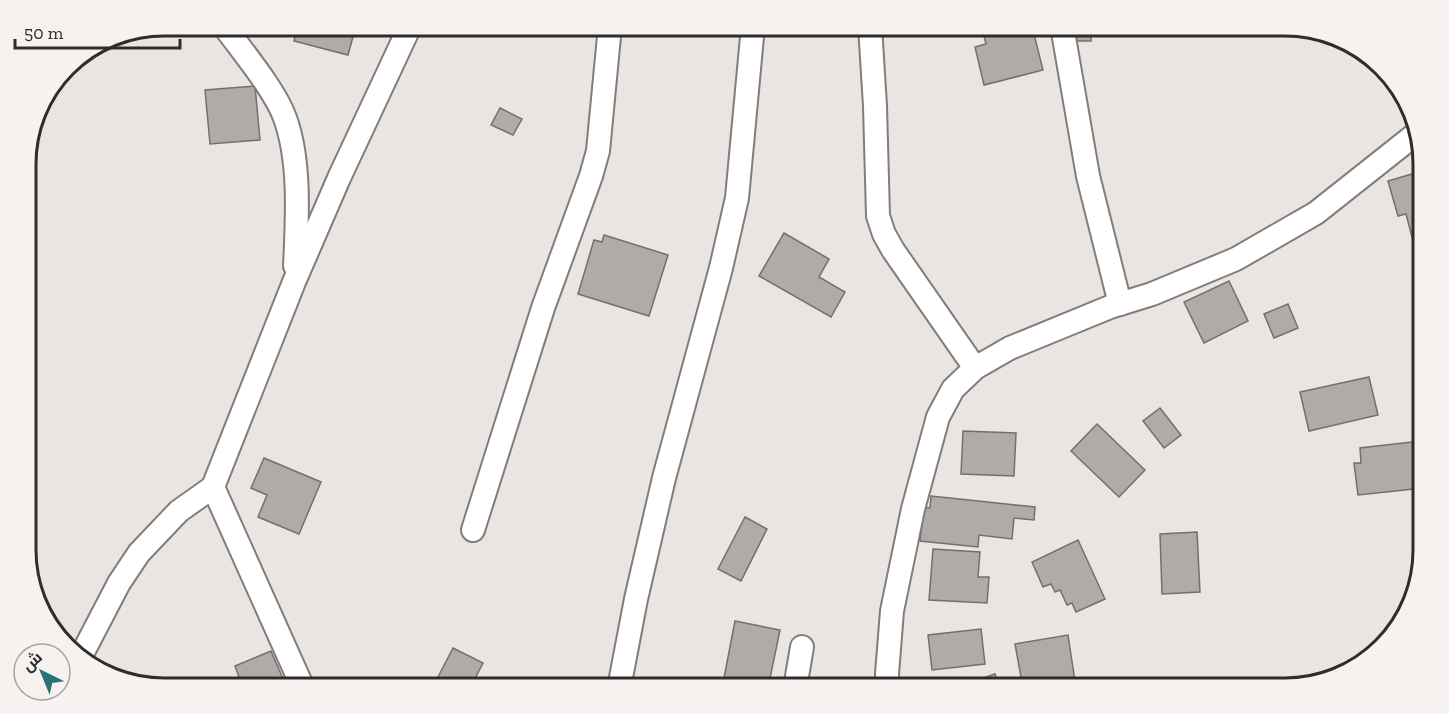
<svg xmlns="http://www.w3.org/2000/svg" width="1449" height="714" font-family="'Zilla Slab',Cairo,serif">
	<style>
		.building { fill: #b0aba9; stroke: #746f6e; stroke-width: 1.5 }
		.lines { fill: none; stroke-linecap: round; stroke-linejoin: round }
		.minor-casing { stroke: #827d7b; stroke-width: 26 }
		.minor { stroke: #fff; stroke-width: 22 }
		.rim { fill: none; stroke: #2f2d2c; stroke-width: 3 }
	</style>
	<rect width="100%" height="100%" fill="#eae5e3"/>
	<g class="building">
		<path d="M 298,26 L 356,26 L 348,55 L 294,41 Z"/>
		<path d="M 998,26 L 1032,26 L 1043,70 L 984,85 L 975,47 L 986,44 L 983,32 L 998,28 Z"/>
		<rect x="1075" y="26" width="16" height="15"/>
		<path d="M 255,86 L 260,140 L 210,144 L 205,90 Z"/>
		<path d="M 500,108 L 522,119 L 513,135 L 491,125 Z"/>
		<path d="M 1422,171 L 1423,234 L 1412,237 L 1406,214 L 1398,216 L 1388,181 Z"/>
		<path d="M 784,233 L 829,259 L 819,277 L 845,292 L 831,317 L 759,276 Z"/>
		<path d="M 604,235 L 668,255 L 649,316 L 578,294 L 594,240 L 602,242 Z"/>
		<path d="M 1229,281 L 1248,321 L 1204,343 L 1184,302 Z"/>
		<path d="M 1288,304 L 1298,328 L 1274,338 L 1264,314 Z"/>
		<path d="M 1369,377 L 1378,415 L 1309,431 L 1300,392 Z"/>
		<path d="M 1160,408 L 1181,435 L 1164,448 L 1143,421 Z"/>
		<path d="M 1097,424 L 1145,470 L 1119,497 L 1071,451 Z"/>
		<path d="M 963,431 L 1016,433 L 1014,476 L 961,474 Z"/>
		<path d="M 1420,441 L 1423,488 L 1358,495 L 1354,463 L 1361,463 L 1360,448 Z"/>
		<path d="M 264,458 L 321,482 L 299,534 L 258,517 L 267,495 L 251,488 Z"/>
		<path d="M 931,496 L 1035,507 L 1034,520 L 1014,518 L 1012,539 L 979,535 L 978,547 L 920,541 L 924,507 L 930,508 Z"/>
		<path d="M 745,517 L 767,529 L 741,581 L 718,569 Z"/>
		<path d="M 1197,532 L 1200,592 L 1162,594 L 1160,534 Z"/>
		<path d="M 1078,540 L 1105,599 L 1076,612 L 1072,603 L 1067,605 L 1060,590 L 1055,592 L 1051,584 L 1043,587 L 1032,562 Z"/>
		<path d="M 933,549 L 980,552 L 978,577 L 989,577 L 987,603 L 929,600 Z"/>
		<path d="M 735,621 L 780,630 L 768,688 L 747,688 L 723,683 Z"/>
		<path d="M 981,629 L 985,664 L 932,670 L 928,635 Z"/>
		<path d="M 1068,635 L 1076,688 L 1023,688 L 1015,644 Z"/>
		<path d="M 453,648 L 483,663 L 470,688 L 451,688 L 436,681 Z"/>
		<path d="M 271,651 L 287,688 L 238,688 L 234,679 L 239,677 L 235,666 Z"/>
		<path d="M 995,674 L 1000,688 L 953,688 Z"/>
	</g>
	<g class="lines">
		<g class="minor-casing">
			<g id="minor">
				<path d="M 224,26 C 242,51 275,90 285,118 C 301,162 297,221 295,266"/>
				<path d="M 870,26 L 875,106 L 878,216 L 884,234 L 893,250 L 975,368"/>
				<path d="M 1062,26 L 1088,176 L 1120,304"/>
				<path d="M 213,487 L 303,688"/>
				<path d="M 473,530 L 543,308 L 591,176 L 598,151 L 610,26"/>
				<path d="M 81,656 L 119,583 L 139,553 L 179,511 L 213,487 L 294,282 L 339,178 L 410,26"/>
				<path d="M 619,688 L 636,599 L 664,478 L 721,268 L 737,198 L 753,26"/>
				<path d="M 795,688 L 802,647"/>
				<path d="M 888,688 L 887,674 L 892,611 L 913,509 L 938,417 L 953,389 L 975,368 L 1010,348 L 1110,307 L 1152,294 L 1236,259 L 1316,213 L 1417,133"/>
			</g>
		</g>
		<use href="#minor" class="minor"/>
	</g>
	<path d="M0 0H1449V714H0ZM164 36H1285A128 128 0 0 1 1413 164V550A128 128 0 0 1 1285 678H164A128 128 0 0 1 36 550V164A128 128 0 0 1 164 36Z" fill="#f7f2f0" fill-rule="evenodd"/>
	<path class="rim" d="M164 36H1285A128 128 0 0 1 1413 164V550A128 128 0 0 1 1285 678H164A128 128 0 0 1 36 550V164A128 128 0 0 1 164 36Z"/>
	<g transform="translate(42 672) rotate(317)"><circle r="28" fill="#f7f2f0" stroke="#a7a3a2" stroke-width="1.5"/>
	<path d="M0-4.5L10 22L0 15L-10 22Z" fill="#287373"/>
	<text y="-9" font-size="16" font-weight="bold" text-anchor="middle" fill="#2f2d2c">ش</text>
	</g>
	<path d="M15 39v9h165v-9" fill="none" stroke="#2f2d2c" stroke-width="3"/>
	<text x="24" y="39" font-size="18" fill="#2f2d2c" stroke="#f7f2f0" stroke-width="4.5" paint-order="stroke">50 m</text>
</svg>
